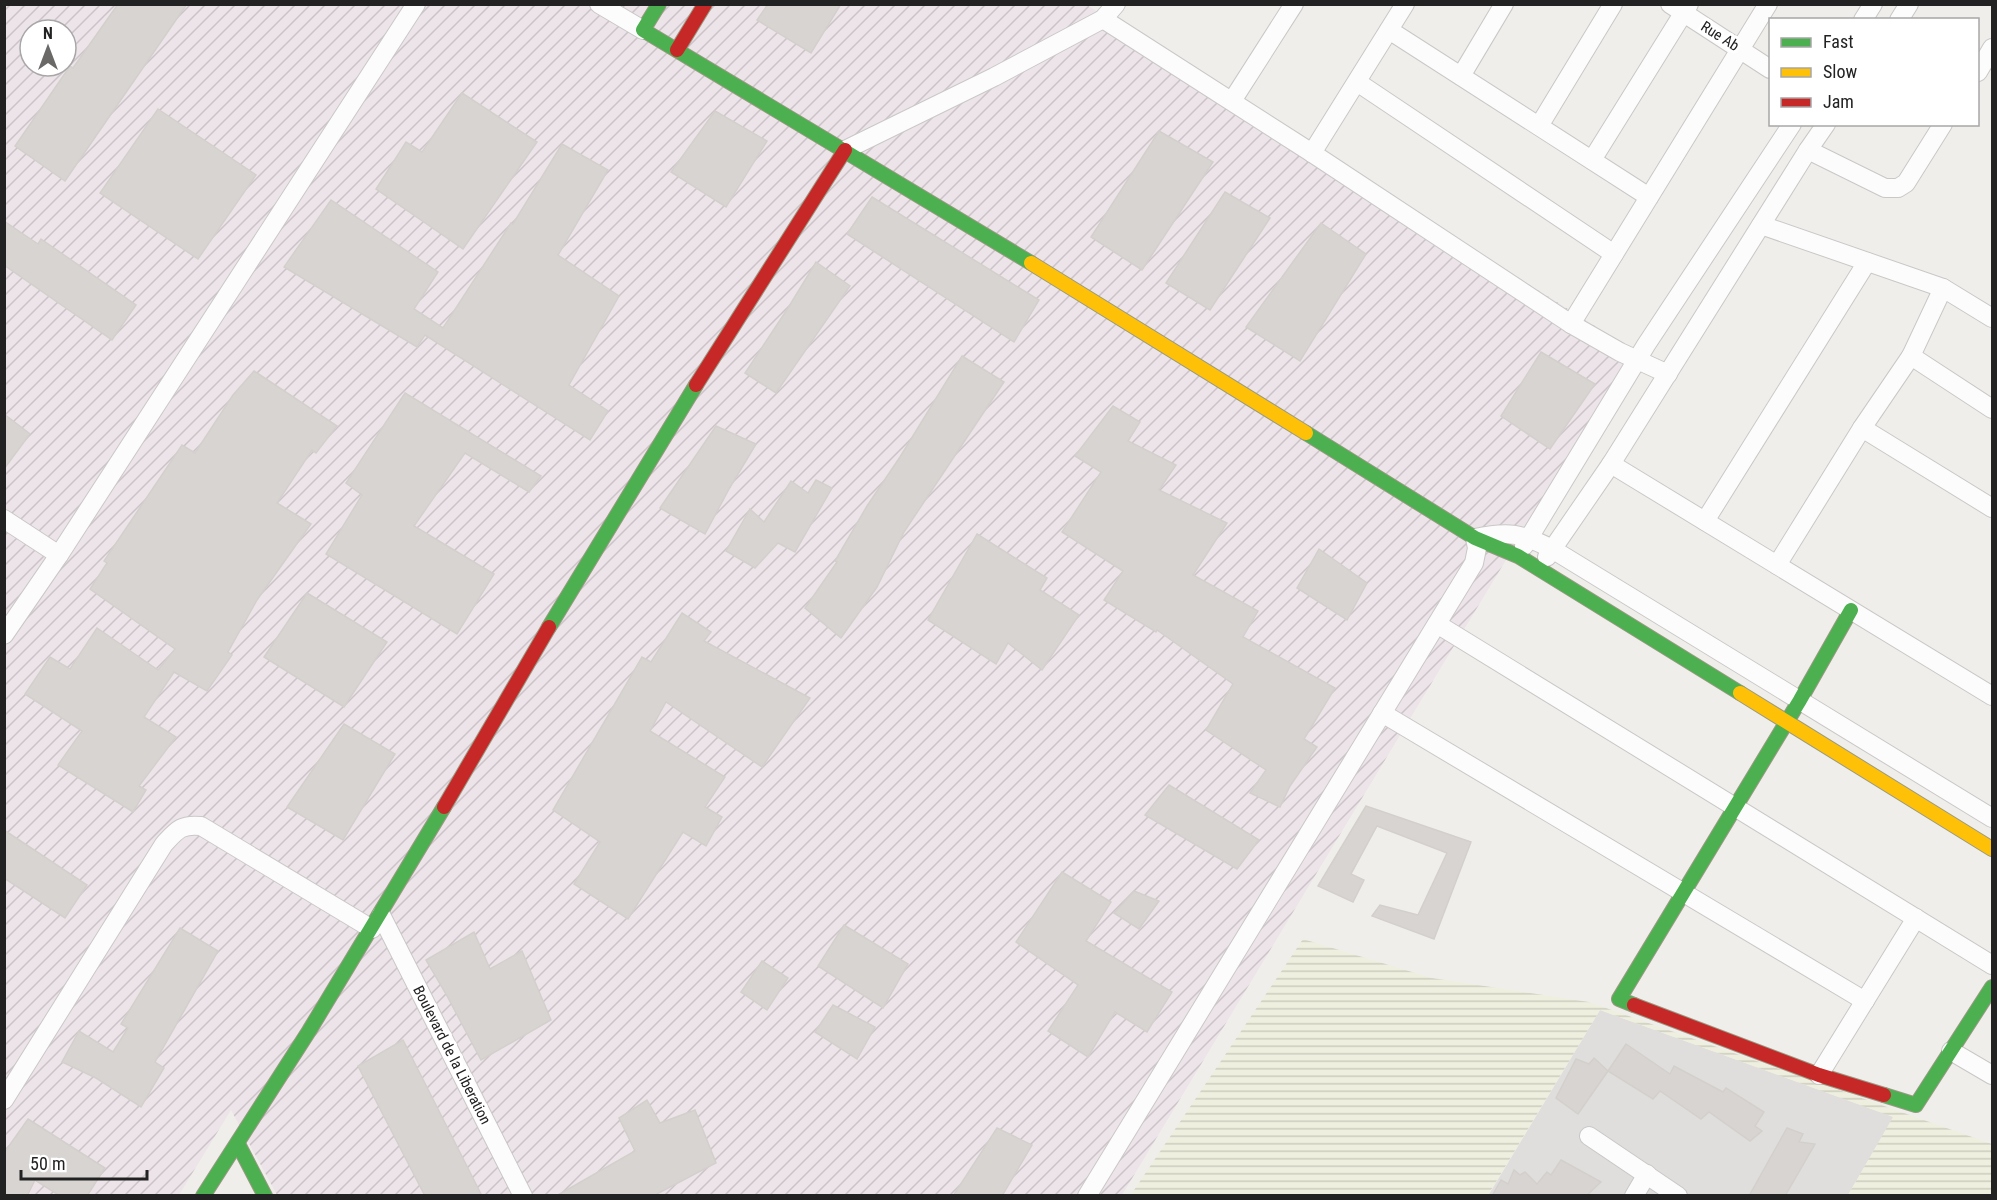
<svg xmlns="http://www.w3.org/2000/svg" width="1997" height="1200" font-family="'Roboto Condensed',sans-serif">
	<style>
		.residential { fill: #dfdedc }
		.industrial { fill: url(#industrial-furrows); fill-rule: evenodd }
		.farmland { fill: url(#farmland-rules) }
		.building { fill: #d7d4d2; stroke: #d3d0cc; stroke-width: 1.5 }
		.lines { fill: none; stroke-linecap: round; stroke-linejoin: round }
		.street-casing { stroke: #c9c8c7; stroke-width: 20 }
		.fast-casing { stroke: #999a82; stroke-width: 16 }
		.slow-casing { stroke: #999a82; stroke-width: 16 }
		.jam-casing { stroke: #999a82; stroke-width: 16 }
		.street { stroke: #fdfcfc; stroke-width: 18 }
		.fast { stroke: #4caf50; stroke-width: 14 }
		.slow { stroke: #ffc107; stroke-width: 14 }
		.jam { stroke: #c62828; stroke-width: 14 }
		.labels { text-anchor: middle; stroke-width: 6; stroke-linejoin: round; paint-order: stroke }
		.street-label { font-size: 15px; fill: #222; stroke: #fff }
	</style>
	<defs>
		<pattern id="industrial-furrows" width="10" height="10" patternUnits="userSpaceOnUse" patternTransform="scale(1.5)"><rect width="10" height="10" fill="#ede4e9"/><path d="M-1 1l2-2M0 10L10 0M9 11l2-2" fill="none" stroke="#cbc3c8"/></pattern>
		<pattern id="farmland-rules" width="6" height="5" patternUnits="userSpaceOnUse" patternTransform="scale(1.5)"><rect width="6" height="5" fill="#efefdf"/><path d="M0 2.5h6" fill="none" stroke="#cdcdbf"/></pattern>
	</defs>
	<rect width="100%" height="100%" fill="#f0eeeb"/>
	<path class="residential" d="M 1600,1010 L 1894,1117 L 1848,1195 L 1488,1196 Z"/>
	<path class="industrial" d="M 5,5 L 1087,5 L 1633,350 L 1122,1195 L 277,1195 L 231,1110 L 179,1195 L 5,1196 ZM 30,30 L 66,30 L 66,66 L 30,66 Z"/>
	<path class="farmland" d="M 1303,939 L 1432,978 L 1589,1002 L 1992,1144 L 1992,1195 L 1848,1195 L 1893,1117 L 1600,1010 L 1488,1195 L 1130,1196 Z"/>
	<g class="building">
		<path d="M 118,4 L 187,4 L 65,181 L 15,146 L 70,66 L 73,68 Z"/>
		<path d="M 768,4 L 841,4 L 811,53 L 757,20 Z"/>
		<path d="M 462,93 L 537,142 L 463,249 L 376,189 L 406,142 L 422,152 Z"/>
		<path d="M 158,109 L 256,175 L 198,259 L 100,193 Z"/>
		<path d="M 715,111 L 767,141 L 726,207 L 671,172 Z"/>
		<path d="M 1159,131 L 1213,162 L 1142,270 L 1091,237 Z"/>
		<path d="M 562,144 L 608,170 L 558,255 L 619,296 L 569,385 L 608,411 L 590,440 L 425,335 L 417,347 L 284,267 L 331,200 L 438,272 L 414,309 L 443,328 L 511,223 L 513,224 Z"/>
		<path d="M 1225,192 L 1270,218 L 1210,310 L 1166,283 Z"/>
		<path d="M 872,197 L 1039,300 L 1014,342 L 847,234 Z"/>
		<path d="M 4,221 L 38,244 L 41,239 L 136,305 L 112,340 L 4,265 Z"/>
		<path d="M 1321,223 L 1366,254 L 1300,361 L 1246,327 Z"/>
		<path d="M 816,262 L 850,286 L 776,393 L 745,373 L 788,308 Z"/>
		<path d="M 1541,352 L 1595,384 L 1550,449 L 1501,416 Z"/>
		<path d="M 962,356 L 1004,382 L 904,532 L 877,587 L 841,638 L 805,608 L 837,562 L 835,561 L 867,506 L 900,457 Z"/>
		<path d="M 254,371 L 337,426 L 316,453 L 312,450 L 277,503 L 311,524 L 257,600 L 228,652 L 232,655 L 207,691 L 174,672 L 144,717 L 176,737 L 139,786 L 146,790 L 133,812 L 58,765 L 82,731 L 25,694 L 50,657 L 70,669 L 97,628 L 158,670 L 175,649 L 90,589 L 107,563 L 104,561 L 182,445 L 195,453 L 233,395 Z"/>
		<path d="M 405,393 L 541,476 L 529,492 L 465,453 L 414,526 L 494,574 L 457,634 L 326,554 L 362,495 L 346,483 Z"/>
		<path d="M 1113,406 L 1140,422 L 1128,441 L 1176,465 L 1159,490 L 1227,523 L 1193,575 L 1258,611 L 1243,637 L 1335,688 L 1304,739 L 1317,747 L 1290,786 L 1280,807 L 1250,793 L 1266,770 L 1206,730 L 1233,684 L 1157,630 L 1156,632 L 1104,600 L 1123,571 L 1062,532 L 1101,472 L 1075,456 Z"/>
		<path d="M 4,414 L 30,434 L 4,469 Z"/>
		<path d="M 716,426 L 756,444 L 729,489 L 705,534 L 660,508 Z"/>
		<path d="M 816,480 L 832,488 L 795,552 L 778,543 L 755,568 L 726,551 L 750,509 L 764,522 L 791,481 L 808,493 Z"/>
		<path d="M 977,534 L 1047,578 L 1040,590 L 1079,615 L 1042,670 L 1008,643 L 996,664 L 928,620 Z"/>
		<path d="M 1319,549 L 1367,583 L 1347,620 L 1297,588 Z"/>
		<path d="M 307,593 L 387,642 L 344,707 L 264,657 Z"/>
		<path d="M 682,613 L 711,632 L 704,641 L 810,698 L 762,767 L 666,702 L 650,731 L 725,777 L 705,807 L 722,817 L 706,846 L 683,832 L 628,919 L 574,884 L 600,842 L 553,810 L 642,657 L 651,662 Z"/>
		<path d="M 344,724 L 395,754 L 343,840 L 287,807 Z"/>
		<path d="M 1169,785 L 1259,840 L 1237,869 L 1145,815 Z"/>
		<path d="M 1366,806 L 1471,842 L 1434,939 L 1372,916 L 1380,905 L 1418,915 L 1447,853 L 1377,826 L 1351,874 L 1364,880 L 1353,902 L 1318,886 Z"/>
		<path d="M 4,830 L 87,885 L 65,918 L 4,878 Z"/>
		<path d="M 1062,872 L 1111,902 L 1086,941 L 1172,992 L 1147,1032 L 1115,1012 L 1088,1057 L 1048,1031 L 1078,985 L 1016,942 Z"/>
		<path d="M 1134,891 L 1159,901 L 1139,929 L 1114,913 Z"/>
		<path d="M 844,925 L 908,964 L 883,1008 L 818,966 Z"/>
		<path d="M 180,928 L 218,951 L 155,1062 L 164,1068 L 141,1107 L 96,1078 L 62,1062 L 79,1031 L 113,1052 L 128,1028 L 121,1024 Z"/>
		<path d="M 474,932 L 490,969 L 522,951 L 551,1020 L 481,1060 L 446,994 L 426,960 Z"/>
		<path d="M 762,961 L 788,978 L 767,1010 L 741,992 Z"/>
		<path d="M 833,1005 L 875,1027 L 857,1059 L 815,1032 Z"/>
		<path d="M 403,1040 L 482,1196 L 425,1196 L 358,1066 Z"/>
		<path d="M 1626,1044 L 1670,1074 L 1674,1066 L 1723,1092 L 1726,1088 L 1764,1112 L 1755,1126 L 1762,1131 L 1750,1141 L 1709,1112 L 1701,1119 L 1660,1091 L 1653,1099 L 1608,1071 Z"/>
		<path d="M 1594,1058 L 1608,1071 L 1578,1114 L 1556,1098 L 1576,1059 L 1589,1064 Z"/>
		<path d="M 647,1100 L 660,1123 L 695,1110 L 716,1163 L 653,1196 L 556,1196 L 635,1151 L 619,1118 Z"/>
		<path d="M 28,1119 L 105,1168 L 87,1196 L 60,1196 L 35,1180 L 27,1196 L 4,1196 L 4,1153 Z"/>
		<path d="M 997,1128 L 1032,1145 L 1002,1196 L 953,1196 Z"/>
		<path d="M 1787,1128 L 1803,1134 L 1799,1142 L 1815,1144 L 1785,1196 L 1749,1196 Z"/>
		<path d="M 1561,1160 L 1601,1182 L 1586,1196 L 1492,1196 L 1501,1180 L 1508,1184 L 1514,1170 L 1520,1175 L 1525,1172 L 1537,1184 L 1547,1172 L 1551,1175 Z"/>
	</g>
	<g class="lines">
		<g class="street-casing">
			<g id="street">
				<path d="M 599,4 L 643,30"/>
				<path d="M 1670,4 L 1770,69"/>
				<path d="M 1103,19 L 1312,153 L 1571,324 L 1620,352 L 1668,374"/>
				<path d="M 1863,20 L 1873,4"/>
				<path d="M 1899,20 L 1909,4"/>
				<path d="M 1389,30 L 1649,197"/>
				<path d="M 1978,72 L 1992,48"/>
				<path d="M 1461,76 L 1504,4"/>
				<path d="M 1357,82 L 1614,254"/>
				<path d="M 1232,101 L 1294,4"/>
				<path d="M 1539,126 L 1613,4"/>
				<path d="M 845,150 L 994,77 L 1103,19 L 1116,4"/>
				<path d="M 1808,150 L 1885,188 L 1898,188 L 1906,183 L 1943,124"/>
				<path d="M 1312,153 L 1405,4"/>
				<path d="M 1592,160 L 1689,4"/>
				<path d="M 1761,225 L 1943,288 L 1992,318"/>
				<path d="M 1571,324 L 1768,4"/>
				<path d="M 1911,356 L 1992,409"/>
				<path d="M 1862,428 L 1992,508"/>
				<path d="M 1611,464 L 1992,696"/>
				<path d="M 4,519 L 59,555"/>
				<path d="M 1705,521 L 1867,262"/>
				<path d="M 1524,546 L 1646,345 L 1792,124"/>
				<path d="M 1547,557 L 1611,464 L 1808,150 L 1826,124"/>
				<path d="M 1777,565 L 1862,428 L 1911,356 L 1943,288"/>
				<path d="M 1437,624 L 1992,965"/>
				<path d="M 4,635 L 59,555 L 416,4"/>
				<path d="M 1382,713 L 1865,1001"/>
				<path d="M 381,915 L 523,1196"/>
				<path d="M 1951,1051 L 1992,1075"/>
				<path d="M 1819,1075 L 1916,918"/>
				<path d="M 4,1100 L 164,844 C 177,830 181,824 201,826 L 372,929"/>
				<path d="M 1589,1136 L 1678,1196"/>
				<path d="M 1087,1196 L 1474,563 L 1477,548 L 1475,538 C 1508,531 1522,533 1552,549 L 1992,818"/>
				<path d="M 1634,1196 L 1647,1174"/>
			</g>
		</g>
		<g class="fast-casing">
			<g id="fast">
				<path d="M 659,4 L 643,30 L 1031,263"/>
				<path d="M 1306,433 L 1475,538 L 1518,556 L 1740,693"/>
				<path d="M 549,627 L 696,385"/>
				<path d="M 1634,1005 L 1619,999 L 1800,700 L 1851,610"/>
				<path d="M 1884,1095 L 1916,1105 L 1992,987"/>
				<path d="M 238,1144 L 265,1196"/>
				<path d="M 203,1196 L 309,1031 L 444,807"/>
			</g>
		</g>
		<g class="slow-casing">
			<g id="slow">
				<path d="M 1031,263 L 1306,433"/>
				<path d="M 1740,693 L 1992,849"/>
			</g>
		</g>
		<g class="jam-casing">
			<g id="jam">
				<path d="M 677,50 L 705,4"/>
				<path d="M 696,385 L 845,150"/>
				<path d="M 444,807 L 549,627"/>
				<path d="M 1634,1005 L 1819,1075 L 1884,1095"/>
			</g>
		</g>
		<use href="#street" class="street"/>
		<use href="#fast" class="fast"/>
		<use href="#slow" class="slow"/>
		<use href="#jam" class="jam"/>
	</g>
	<g class="labels">
		<g class="street-label">
			<text transform="translate(1720 36) rotate(32)" y="5">Rue Ab</text>
			<text transform="translate(452 1055) rotate(63)" y="5">Boulevard de la Liberation</text>
		</g>
	</g>
	<rect width="1997" height="1200" fill="none" stroke="#222222" stroke-width="12"/>
	<rect x="1769" y="18" width="210" height="108" fill="#ffffff" stroke="#a7a7a7" stroke-width="1.5"/>
	<rect x="1781" y="38" width="30" height="9" fill="#4caf50" stroke="#a7a7a7" stroke-width="1.5"/>
	<text x="1823" y="48" font-size="18" fill="#222222">Fast</text>
	<rect x="1781" y="68" width="30" height="9" fill="#ffc107" stroke="#a7a7a7" stroke-width="1.5"/>
	<text x="1823" y="78" font-size="18" fill="#222222">Slow</text>
	<rect x="1781" y="98" width="30" height="9" fill="#c62828" stroke="#a7a7a7" stroke-width="1.5"/>
	<text x="1823" y="108" font-size="18" fill="#222222">Jam</text>
	<g transform="translate(48 48)"><circle r="28" fill="#ffffff" stroke="#a7a7a7" stroke-width="1.5"/>
	<path d="M0-4.5L10 22L0 15L-10 22Z" fill="#6a6968"/>
	<text y="-9" font-size="16" font-weight="bold" text-anchor="middle" fill="#222222">N</text>
	</g>
	<path d="M21 1170v9h126v-9" fill="none" stroke="#222222" stroke-width="3"/>
	<text x="30" y="1170" font-size="18" fill="#222222" stroke="#ffffff" stroke-width="4.5" paint-order="stroke">50 m</text>
</svg>
